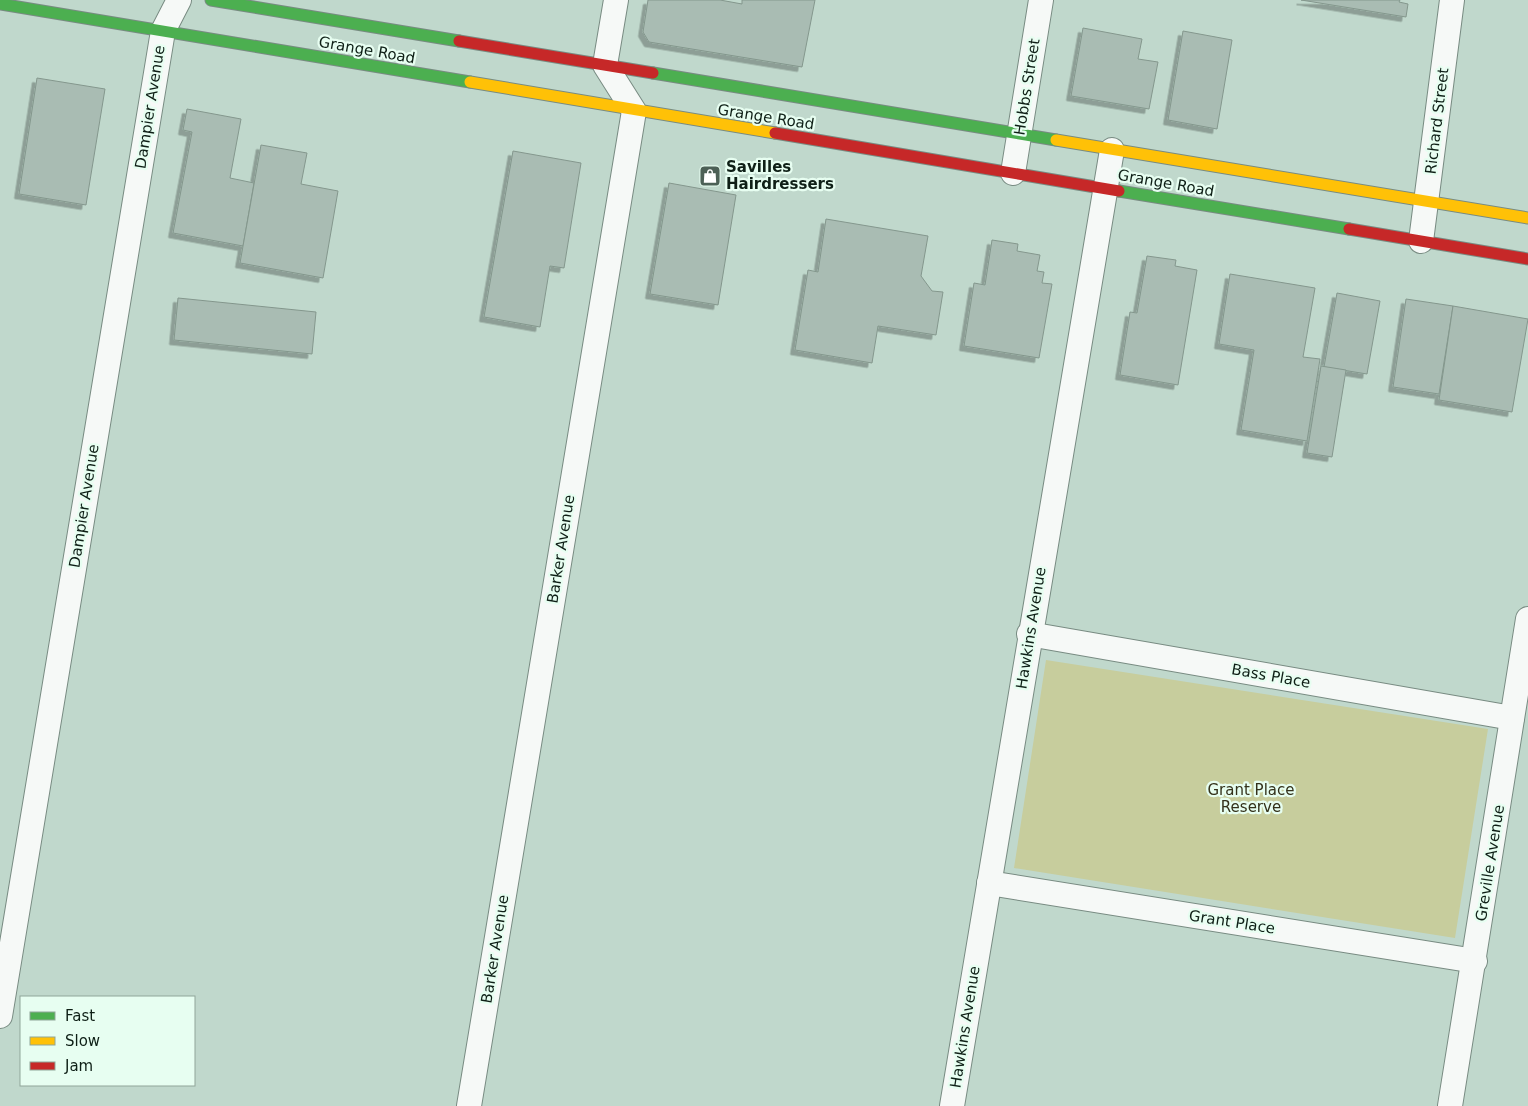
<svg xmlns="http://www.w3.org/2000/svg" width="1528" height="1106" font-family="'DejaVu Sans',sans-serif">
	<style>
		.green { fill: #c7cd9d }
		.building { fill: #a9bcb3; stroke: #84978d; filter: url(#shadow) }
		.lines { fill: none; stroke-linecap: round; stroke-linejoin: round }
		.street-casing { stroke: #788b82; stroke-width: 26 }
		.fast-casing { stroke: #788b82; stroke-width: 13 }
		.slow-casing { stroke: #788b82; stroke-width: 13 }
		.jam-casing { stroke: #788b82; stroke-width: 13 }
		.street { stroke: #f6f9f7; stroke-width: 24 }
		.fast { stroke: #4caf50; stroke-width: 11 }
		.slow { stroke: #ffc107; stroke-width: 11 }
		.jam { stroke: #c62828; stroke-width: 11 }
		.labels { text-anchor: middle; stroke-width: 4.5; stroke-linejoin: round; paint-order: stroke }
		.street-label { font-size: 15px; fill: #0e1f16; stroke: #e7fef1 }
		.poi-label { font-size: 15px; font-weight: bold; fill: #0e1f16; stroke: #e7fef1; text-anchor: start }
		.park-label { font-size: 15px; fill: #33311a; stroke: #e7fef1 }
	</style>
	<defs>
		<filter id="shadow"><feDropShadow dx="-4.5" dy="4.5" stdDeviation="0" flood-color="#0004"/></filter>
	</defs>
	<rect width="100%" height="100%" fill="#c0d8cc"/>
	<path class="green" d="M 1046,660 L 1488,729 L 1455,938 L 1014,868 Z"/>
	<g class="building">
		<path d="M 648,0 L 720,0 L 742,4 L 742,0 L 815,0 L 802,67 L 649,42 L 643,32 Z"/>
		<path d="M 1301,0 L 1400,0 L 1399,2 L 1408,4 L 1406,17 Z"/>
		<path d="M 1083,28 L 1142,39 L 1138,59 L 1158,62 L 1149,109 L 1071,96 Z"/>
		<path d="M 1183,31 L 1232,40 L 1217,129 L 1168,120 Z"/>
		<path d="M 37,78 L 105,89 L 86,205 L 19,194 Z"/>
		<path d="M 187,109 L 241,119 L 230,178 L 254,183 L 243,246 L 173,233 L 192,132 L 183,130 Z"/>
		<path d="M 261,145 L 307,153 L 301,184 L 338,191 L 323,278 L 240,263 Z"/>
		<path d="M 513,151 L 581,163 L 564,268 L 550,266 L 540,327 L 484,317 Z"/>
		<path d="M 669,183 L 736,195 L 718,305 L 650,294 Z"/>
		<path d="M 826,219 L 928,236 L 921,276 L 932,291 L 943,292 L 936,335 L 878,326 L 872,363 L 795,350 L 808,270 L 818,272 Z"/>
		<path d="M 992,240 L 1018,244 L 1017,251 L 1040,255 L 1037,271 L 1044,272 L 1042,283 L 1052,284 L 1039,358 L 964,346 L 974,283 L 985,285 Z"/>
		<path d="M 1147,256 L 1176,260 L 1175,266 L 1197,270 L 1178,385 L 1120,375 L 1130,312 L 1137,313 Z"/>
		<path d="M 1230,274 L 1315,288 L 1303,357 L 1320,359 L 1307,441 L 1241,430 L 1254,350 L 1219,344 Z"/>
		<path d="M 1337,293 L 1380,301 L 1367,374 L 1324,367 Z"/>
		<path d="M 178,298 L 316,312 L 312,354 L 174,340 Z"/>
		<path d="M 1406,299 L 1453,306 L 1439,394 L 1393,387 Z"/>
		<path d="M 1453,306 L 1528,319 L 1512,412 L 1439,400 Z"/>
		<path d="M 1321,366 L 1346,370 L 1332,457 L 1307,453 Z"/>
	</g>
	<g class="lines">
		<g class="street-casing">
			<g id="street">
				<path d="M 1013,173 L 1041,0"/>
				<path d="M 1421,241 L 1452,0"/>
				<path d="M 1029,634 L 1512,718"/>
				<path d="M 989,883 L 1475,961"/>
				<path d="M 0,1016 L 163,31 L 179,0"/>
				<path d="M 469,1106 L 634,111 L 605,65 L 616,0"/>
				<path d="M 952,1106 L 1112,150"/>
				<path d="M 1450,1106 L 1528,619"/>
			</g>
		</g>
		<g class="fast-casing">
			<g id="fast">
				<path d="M 211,0 L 459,41"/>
				<path d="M 0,4 L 470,82"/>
				<path d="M 653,73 L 1056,140"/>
				<path d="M 1119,191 L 1349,229"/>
			</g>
		</g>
		<g class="slow-casing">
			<g id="slow">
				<path d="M 470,82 L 775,133"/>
				<path d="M 1056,140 L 1528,218"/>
			</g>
		</g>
		<g class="jam-casing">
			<g id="jam">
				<path d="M 459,41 L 653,73"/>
				<path d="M 775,133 L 1119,191"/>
				<path d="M 1349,229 L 1528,259"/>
			</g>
		</g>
		<use href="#street" class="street"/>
		<use href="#fast" class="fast"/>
		<use href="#slow" class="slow"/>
		<use href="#jam" class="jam"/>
	</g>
	<defs>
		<g id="shop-square" transform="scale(1.125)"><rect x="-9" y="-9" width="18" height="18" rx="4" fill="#4c6056" stroke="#e7fef1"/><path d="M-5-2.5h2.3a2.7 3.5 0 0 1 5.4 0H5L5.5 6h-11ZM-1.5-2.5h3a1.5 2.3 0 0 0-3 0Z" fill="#fff"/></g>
	</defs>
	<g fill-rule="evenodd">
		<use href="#shop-square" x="710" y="176"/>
	</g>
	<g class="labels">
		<g class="street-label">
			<text transform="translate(367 50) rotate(10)" y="5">Grange Road</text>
			<text transform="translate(1027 87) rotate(-81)" y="5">Hobbs Street</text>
			<text transform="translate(150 107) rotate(-81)" y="5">Dampier Avenue</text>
			<text transform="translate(766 117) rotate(9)" y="5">Grange Road</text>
			<text transform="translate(1437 121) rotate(-83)" y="5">Richard Street</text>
			<text transform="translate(1166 183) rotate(10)" y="5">Grange Road</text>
			<text transform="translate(84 506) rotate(-81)" y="5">Dampier Avenue</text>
			<text transform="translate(561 549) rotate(-81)" y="5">Barker Avenue</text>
			<text transform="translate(1031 628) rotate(-81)" y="5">Hawkins Avenue</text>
			<text transform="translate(1271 676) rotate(10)" y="5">Bass Place</text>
			<text transform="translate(1490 863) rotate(-81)" y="5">Greville Avenue</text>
			<text transform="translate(1232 922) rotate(9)" y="5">Grant Place</text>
			<text transform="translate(495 949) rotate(-81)" y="5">Barker Avenue</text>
			<text transform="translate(965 1027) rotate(-81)" y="5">Hawkins Avenue</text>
		</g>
		<g class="poi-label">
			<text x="726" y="172">Savilles<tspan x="726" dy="17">Hairdressers</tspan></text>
		</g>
		<g class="park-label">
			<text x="1251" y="795">Grant Place<tspan x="1251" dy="17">Reserve</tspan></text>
		</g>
	</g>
	<rect x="20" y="996" width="175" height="90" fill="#e7fef1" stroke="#90a599"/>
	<rect x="30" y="1012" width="25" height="8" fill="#4caf50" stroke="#90a599"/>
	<text x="65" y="1021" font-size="15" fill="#0e1f16">Fast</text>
	<rect x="30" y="1037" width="25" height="8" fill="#ffc107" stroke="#90a599"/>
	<text x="65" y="1046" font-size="15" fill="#0e1f16">Slow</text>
	<rect x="30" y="1062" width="25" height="8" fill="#c62828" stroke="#90a599"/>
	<text x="65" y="1071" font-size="15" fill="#0e1f16">Jam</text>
</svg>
